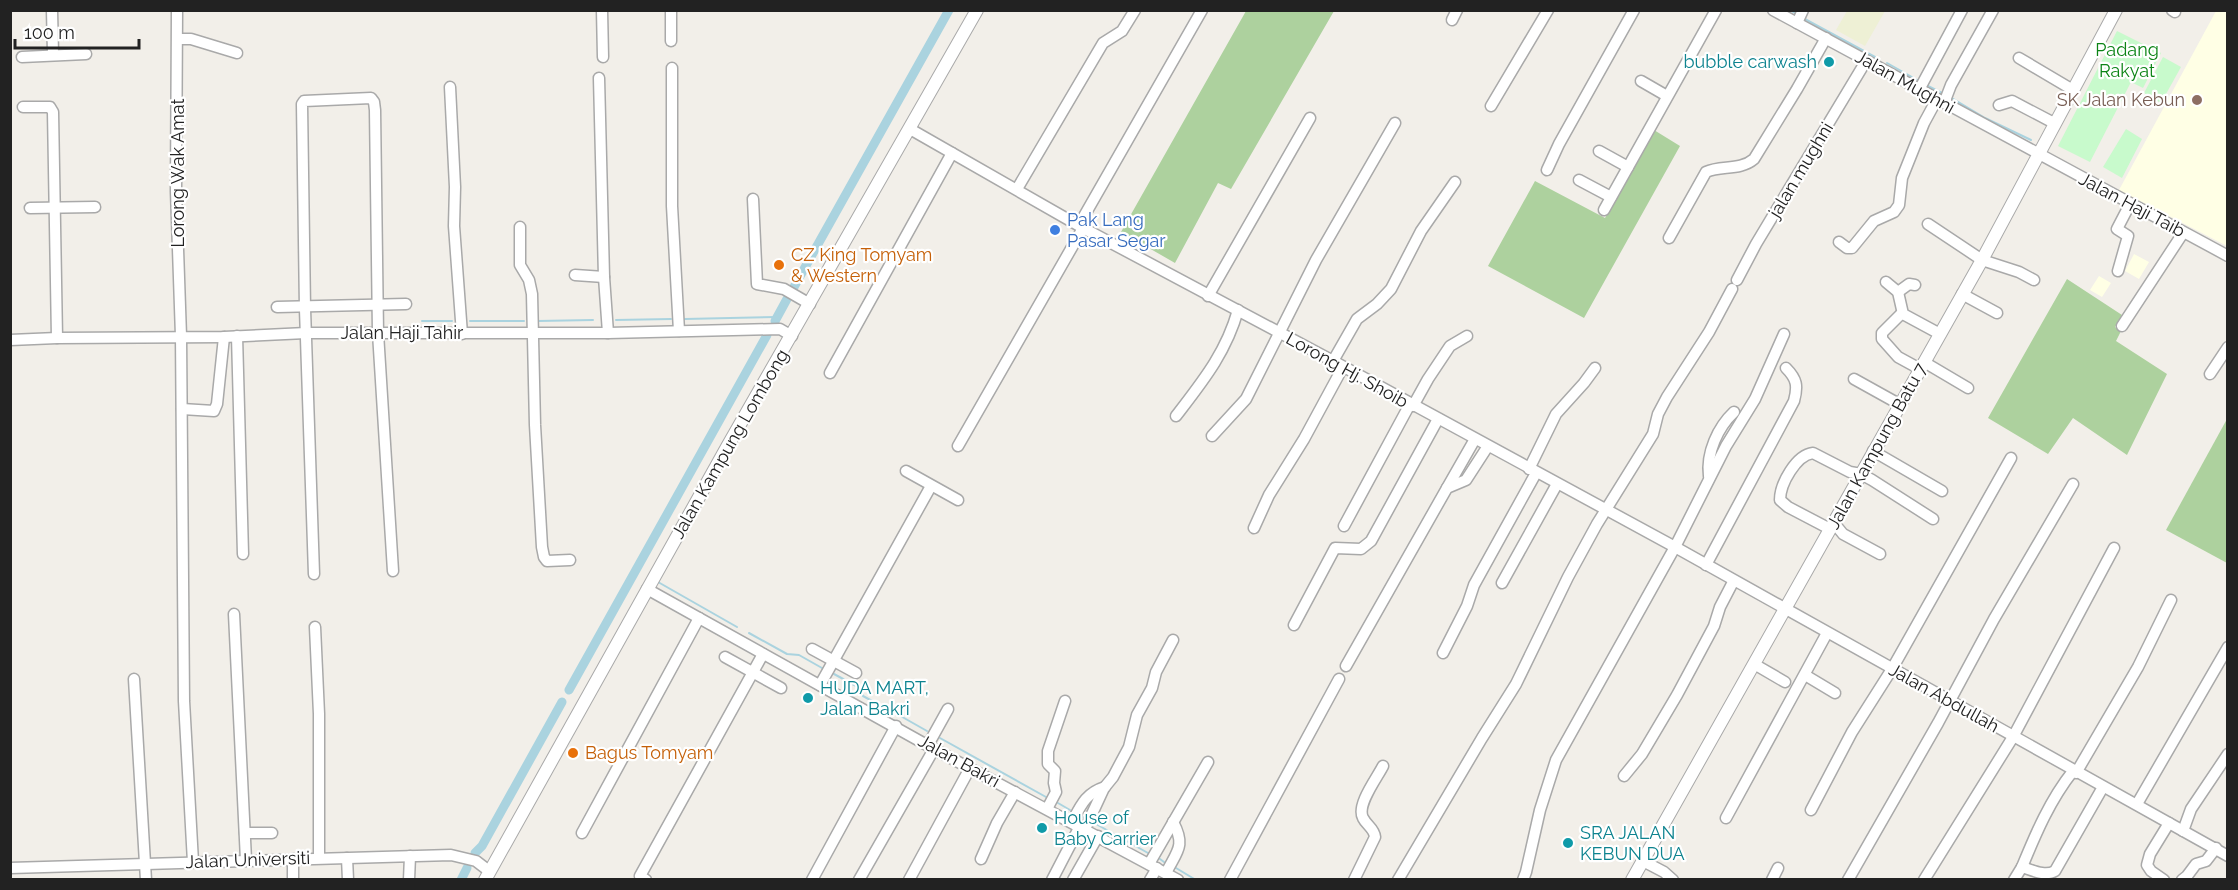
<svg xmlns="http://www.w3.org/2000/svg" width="2238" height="890" font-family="Raleway,sans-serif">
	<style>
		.education { fill: #ffffe5 }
		.farmland { fill: #eef0d5 }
		.forest { fill: #add19e }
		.park { fill: #c8facc }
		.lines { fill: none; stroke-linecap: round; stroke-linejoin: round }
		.stream { stroke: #aad3df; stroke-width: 2 }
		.canal { stroke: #aad3df; stroke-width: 9 }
		.minor-casing { stroke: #a9a9a9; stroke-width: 13 }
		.tertiary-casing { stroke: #a9a9a9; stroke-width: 14 }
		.minor { stroke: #fff; stroke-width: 10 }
		.tertiary { stroke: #fff; stroke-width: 12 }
		.culture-dot { fill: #0f9aa8; stroke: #fff; stroke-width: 2 }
		.education-dot { fill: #8d6e63; stroke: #fff; stroke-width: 2 }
		.shop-dot { fill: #3f7fe0; stroke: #fff; stroke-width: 2 }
		.food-dot { fill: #e8710a; stroke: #fff; stroke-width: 2 }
		.labels { text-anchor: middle; stroke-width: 4.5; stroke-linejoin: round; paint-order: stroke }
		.park-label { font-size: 18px; fill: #0c8416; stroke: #fff }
		.culture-label { font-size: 18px; fill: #0d838f; stroke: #fff; text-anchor: start }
		.street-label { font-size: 18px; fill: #222; stroke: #fff }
		.education-label { font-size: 18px; fill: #785e54; stroke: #fff; text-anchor: end }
		.shop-label { font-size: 18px; fill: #366cbe; stroke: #fff; text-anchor: start }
		.food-label { font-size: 18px; fill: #c56008; stroke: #fff; text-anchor: start }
	</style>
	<rect width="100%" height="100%" fill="#f2efe9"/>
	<g class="education">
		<path d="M 2216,11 L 2227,11 L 2227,246 L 2119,190 Z"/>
		<path d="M 2134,254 L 2149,262 L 2139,279 L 2125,271 Z"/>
		<path d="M 2099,276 L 2111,283 L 2102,297 L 2090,290 Z"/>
	</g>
	<path class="farmland" d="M 1847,11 L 1885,11 L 1865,46 L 1836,30 Z"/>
	<g class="forest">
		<path d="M 1246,11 L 1334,11 L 1231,189 L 1218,183 L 1175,263 L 1121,232 Z"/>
		<path d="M 1654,130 L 1680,146 L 1584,318 L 1488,266 L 1535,181 L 1605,218 Z"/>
		<path d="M 2067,279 L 2122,315 L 2115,327 L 2121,331 L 2116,341 L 2167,374 L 2127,455 L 2073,418 L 2048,454 L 1988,418 Z"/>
		<path d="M 2227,419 L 2228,563 L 2227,563 L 2166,530 Z"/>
	</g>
	<g class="park">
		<path d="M 2117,31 L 2161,53 L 2143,88 L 2131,82 L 2090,162 L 2058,146 Z"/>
		<path d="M 2163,57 L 2181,67 L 2161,103 L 2144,93 Z"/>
		<path d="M 2126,129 L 2142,139 L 2122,178 L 2103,167 Z"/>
	</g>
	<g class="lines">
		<g class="stream">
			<path d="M 1790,10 L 1798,15"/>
			<path d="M 1803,18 L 1875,57"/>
			<path d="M 1887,63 L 1919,81"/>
			<path d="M 1926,85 L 1942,93"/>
			<path d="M 1950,97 L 1985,118 L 2031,140"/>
			<path d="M 685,319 L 777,317"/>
			<path d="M 616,320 L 671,319"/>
			<path d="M 422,321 L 452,321"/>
			<path d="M 470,321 L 524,321"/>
			<path d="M 538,321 L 593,320"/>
			<path d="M 658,582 L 737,627"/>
			<path d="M 749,633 L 787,654 L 799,655 L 822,668"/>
			<path d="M 834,674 L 858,687 L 863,696 L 885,708"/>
			<path d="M 897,714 L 927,731"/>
			<path d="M 940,738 L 1046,797"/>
			<path d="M 1058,803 L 1070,810"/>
			<path d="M 1082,817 L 1084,818"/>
			<path d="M 1096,824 L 1148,853"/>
			<path d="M 1160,859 L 1164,862"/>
			<path d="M 1176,868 L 1196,880"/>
		</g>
		<g class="canal">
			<path d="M 794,287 L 949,10"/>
			<path d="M 775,321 L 787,299"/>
			<path d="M 569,690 L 767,335"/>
			<path d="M 475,853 L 482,846 L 562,702"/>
			<path d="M 461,880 L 467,868"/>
		</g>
		<g class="minor-casing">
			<g id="minor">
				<path d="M 52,10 L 53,54"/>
				<path d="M 177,10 L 176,191 L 181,336 L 184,701 L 193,862"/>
				<path d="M 602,10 L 603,57"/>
				<path d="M 671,10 L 671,41"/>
				<path d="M 1773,10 L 2228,256"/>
				<path d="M 2172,10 L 2175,12"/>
				<path d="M 1452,20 L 1457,10"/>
				<path d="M 1797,23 L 1803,10"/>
				<path d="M 178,39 L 191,39 L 237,53"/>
				<path d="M 22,57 L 86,54"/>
				<path d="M 2019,58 L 2073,90"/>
				<path d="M 672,68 L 672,206 L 679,331"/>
				<path d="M 599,78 L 604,277 L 608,333"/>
				<path d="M 1641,81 L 1667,96"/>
				<path d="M 450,87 L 455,187 L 454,226 L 462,334"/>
				<path d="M 1919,90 L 1962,10"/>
				<path d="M 1946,104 L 1946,98 L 1951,85 L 1993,10"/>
				<path d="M 1999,105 L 2012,101 L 2054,123"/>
				<path d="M 1491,106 L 1548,10"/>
				<path d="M 23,107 L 50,107 L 53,112 L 57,338"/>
				<path d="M 910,129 L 1083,228 L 1333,361 L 1675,547 L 2228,856"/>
				<path d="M 1599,151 L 1628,167"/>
				<path d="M 1547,170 L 1559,144 L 1634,10"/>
				<path d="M 1579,180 L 1611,197"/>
				<path d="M 1017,189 L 1103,43 L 1122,31 L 1135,10"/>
				<path d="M 753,199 L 757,284 L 784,289 L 810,304"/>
				<path d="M 30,208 L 95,207"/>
				<path d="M 1604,210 L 1716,10"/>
				<path d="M 1928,224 L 1982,260 L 2019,272 L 2034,280"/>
				<path d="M 1079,225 L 1202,10"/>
				<path d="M 520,227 L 520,265 L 529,280 L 532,294 L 535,425 L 542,547 L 544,557 L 547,561 L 570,560"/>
				<path d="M 1669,238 L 1706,172 C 1721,165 1740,171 1754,159 L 1797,89 L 1826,38"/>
				<path d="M 1839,242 L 1847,248 L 1852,248 L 1874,221 L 1894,212 L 1899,205 L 1902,178 L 1924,123 L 1937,99"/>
				<path d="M 2118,271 L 2128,236 L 2117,229 L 2130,204"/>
				<path d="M 575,275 L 604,277"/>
				<path d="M 1737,280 L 1756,244 L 1866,61"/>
				<path d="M 1886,282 L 1898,292 L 1903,314 L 1940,334"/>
				<path d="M 1898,292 L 1909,284 L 1915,285"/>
				<path d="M 1962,294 L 1997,313"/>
				<path d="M 1208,296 L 1310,118"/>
				<path d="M 277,307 L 406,304"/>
				<path d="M 1902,313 L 1882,333 L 1882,339 L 1898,357 L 1920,369"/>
				<path d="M 2122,326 L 2183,233"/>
				<path d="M 237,336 L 243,554"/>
				<path d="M 10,340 L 57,338 L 224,337 L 306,333 L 608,333 L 780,329 L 792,336"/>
				<path d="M 1333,361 L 1357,319 L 1377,304 L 1391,289 L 1421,231 L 1455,182"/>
				<path d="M 1924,362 L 1968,388"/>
				<path d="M 830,373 L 952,153"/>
				<path d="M 2210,374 L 2228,347"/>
				<path d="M 1854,379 L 1899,404"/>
				<path d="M 1413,406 L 1428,379 L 1450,346 L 1467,336"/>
				<path d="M 182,409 L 214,411 L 217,404 L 224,337"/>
				<path d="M 1176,416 C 1202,382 1226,353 1238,310"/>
				<path d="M 1212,436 L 1246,399 L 1316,260 L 1395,123"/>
				<path d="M 958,446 L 1083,228"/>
				<path d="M 1873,451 L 1942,491"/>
				<path d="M 1529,469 L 1556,414 L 1584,383 L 1595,368"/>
				<path d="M 906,471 L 958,500"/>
				<path d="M 1709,476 C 1706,453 1718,427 1734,412"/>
				<path d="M 1447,488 L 1475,439"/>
				<path d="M 1834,523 L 1843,534 L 1880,554"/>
				<path d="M 1344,526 L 1410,404"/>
				<path d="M 1254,528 L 1269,495 L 1304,439 L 1343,367"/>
				<path d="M 1830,529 L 1788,507 L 1780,500 C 1780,484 1796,455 1813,453 L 1850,472 L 1861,474 L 1872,480 L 1933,519"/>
				<path d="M 1706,565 L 1794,401 C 1798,386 1797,379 1786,368"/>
				<path d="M 314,574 L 305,309 L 302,104 L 304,101 L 371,98 L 374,102 L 375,110 L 378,333 L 393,571"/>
				<path d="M 1502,583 L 1557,484"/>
				<path d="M 647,589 L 934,749 L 1178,880"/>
				<path d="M 234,614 L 246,860"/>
				<path d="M 1294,625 L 1335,548 L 1361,549 L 1371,541 L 1438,419"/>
				<path d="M 315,627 L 319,714 L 319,858"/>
				<path d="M 812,649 L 856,673"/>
				<path d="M 1443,653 L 1467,606 L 1474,585 L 1536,473"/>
				<path d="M 725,657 L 781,688"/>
				<path d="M 1754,664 L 1785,682"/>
				<path d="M 1346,666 L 1447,488 L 1466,480 L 1488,446"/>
				<path d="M 1805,675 L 1835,693"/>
				<path d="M 134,679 L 146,880"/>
				<path d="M 820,685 L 931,486"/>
				<path d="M 928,745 L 948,709"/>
				<path d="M 2076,773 L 2138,667 L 2171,600"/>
				<path d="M 1624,776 L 1642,754 L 1677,695 L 1714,626 L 1720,607 L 1733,582"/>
				<path d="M 2137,804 L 2228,647"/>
				<path d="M 1047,809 L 1056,792 L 1054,783 L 1055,771 L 1048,764 L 1048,751 L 1065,701"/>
				<path d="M 1811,810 L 1852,732 L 1892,669 L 2011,458"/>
				<path d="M 1726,818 L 1827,633"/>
				<path d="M 1072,822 C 1081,805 1086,793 1105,787"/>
				<path d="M 1085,829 L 1104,788 L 1113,777 L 1129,747 L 1137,715 L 1152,688 L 1156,672 L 1173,640"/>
				<path d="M 2183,831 L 2191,809 L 2228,754"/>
				<path d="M 245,833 L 272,833"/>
				<path d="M 582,833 L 699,618"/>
				<path d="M 347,858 L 348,880"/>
				<path d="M 293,859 L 293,880"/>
				<path d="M 981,859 L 997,823 L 1015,792"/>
				<path d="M 1643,861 L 1664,872 L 1673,880"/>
				<path d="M 1149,864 L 1208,762"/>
				<path d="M 2022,867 C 2036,833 2050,800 2073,771"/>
				<path d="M 10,868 L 451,855 L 476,861 L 489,871"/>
				<path d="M 1166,873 C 1177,851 1186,846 1173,822"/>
				<path d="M 409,880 L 410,856"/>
				<path d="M 646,880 L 640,876 L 763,654"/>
				<path d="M 812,880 L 896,726"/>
				<path d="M 859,880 L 934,749"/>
				<path d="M 909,880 L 970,768"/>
				<path d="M 1052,880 L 1080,826"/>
				<path d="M 1073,880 L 1098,836"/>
				<path d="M 1150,880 L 1157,868"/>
				<path d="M 1230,880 L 1339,679"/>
				<path d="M 1354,880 L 1375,837 C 1374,828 1367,826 1363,818 C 1356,805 1377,778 1383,766"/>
				<path d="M 1398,880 L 1482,738 L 1516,684 L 1568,577 L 1597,524 L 1653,434 L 1658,414 L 1667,397 L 1709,332 L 1732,289"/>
				<path d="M 1523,880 L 1526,872 L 1540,810 L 1556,760 L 1675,547 L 1726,446 L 1755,399 L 1784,334"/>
				<path d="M 1772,880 L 1778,868"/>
				<path d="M 1848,880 L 1938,723 L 1994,619 L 2073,484"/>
				<path d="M 1924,880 L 2013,737 L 2114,548"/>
				<path d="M 2014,880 L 2022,867 C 2032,870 2045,877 2055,871 L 2103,787"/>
				<path d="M 2164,880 L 2151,871 L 2147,865 L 2150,854 L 2169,823"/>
				<path d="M 2182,880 L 2187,876 L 2196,864 L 2206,861 L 2216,848"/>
			</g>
		</g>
		<g class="tertiary-casing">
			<g id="tertiary">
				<path d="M 485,880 L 727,447 L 977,10"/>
				<path d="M 1632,880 L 1982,260 L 2116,10"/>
			</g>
		</g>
		<use href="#minor" class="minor"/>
		<use href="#tertiary" class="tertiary"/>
	</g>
	<g class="culture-dot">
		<circle cx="1829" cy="62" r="6"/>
		<circle cx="808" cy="698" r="6"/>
		<circle cx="1042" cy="828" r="6"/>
		<circle cx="1568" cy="843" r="6"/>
	</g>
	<circle class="education-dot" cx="2197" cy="100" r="6"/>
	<circle class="shop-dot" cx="1055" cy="230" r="6"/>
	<g class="food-dot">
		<circle cx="779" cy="265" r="6"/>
		<circle cx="573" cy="753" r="6"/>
	</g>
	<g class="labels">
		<g class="park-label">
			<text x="2127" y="56">Padang<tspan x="2127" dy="21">Rakyat</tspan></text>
		</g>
		<g class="culture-label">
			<text x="1817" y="68" text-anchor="end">bubble carwash</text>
			<text x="820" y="694">HUDA MART,<tspan x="820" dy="21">Jalan Bakri</tspan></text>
			<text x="1054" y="824">House of<tspan x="1054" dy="21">Baby Carrier</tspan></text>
			<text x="1580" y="839">SRA JALAN<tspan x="1580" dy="21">KEBUN DUA</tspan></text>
		</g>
		<g class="street-label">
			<text transform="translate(1905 82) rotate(29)" y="6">Jalan Mughni</text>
			<text transform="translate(1801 170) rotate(-59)" y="6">jalan mughni</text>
			<text transform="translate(178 173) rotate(-90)" y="6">Lorong Wak Amat</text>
			<text transform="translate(2132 205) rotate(28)" y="6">Jalan Haji Taib</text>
			<text x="402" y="339">Jalan Haji Tahir</text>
			<text transform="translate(1347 370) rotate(29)" y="6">Lorong Hj. Shoib</text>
			<text transform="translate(730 444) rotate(-60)" y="6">Jalan Kampung Lombong</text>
			<text transform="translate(1877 446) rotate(-61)" y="6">Jalan Kampung Batu 7</text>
			<text transform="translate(1944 698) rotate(29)" y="6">Jalan Abdullah</text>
			<text transform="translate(959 761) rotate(29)" y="6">Jalan Bakri</text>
			<text transform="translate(248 860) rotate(-2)" y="6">Jalan Universiti</text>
		</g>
		<g class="education-label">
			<text x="2185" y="106">SK Jalan Kebun</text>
		</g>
		<g class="shop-label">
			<text x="1067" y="226">Pak Lang<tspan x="1067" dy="21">Pasar Segar</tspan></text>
		</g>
		<g class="food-label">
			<text x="791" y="261">CZ King Tomyam<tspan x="791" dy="21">&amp; Western</tspan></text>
			<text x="585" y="759">Bagus Tomyam</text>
		</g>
	</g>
	<rect width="2238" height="890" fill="none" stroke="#222222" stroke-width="24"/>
	<path d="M15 39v9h124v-9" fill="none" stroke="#222222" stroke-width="3"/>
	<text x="24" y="39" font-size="18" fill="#222222" stroke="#ffffff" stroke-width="4.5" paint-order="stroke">100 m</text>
</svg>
